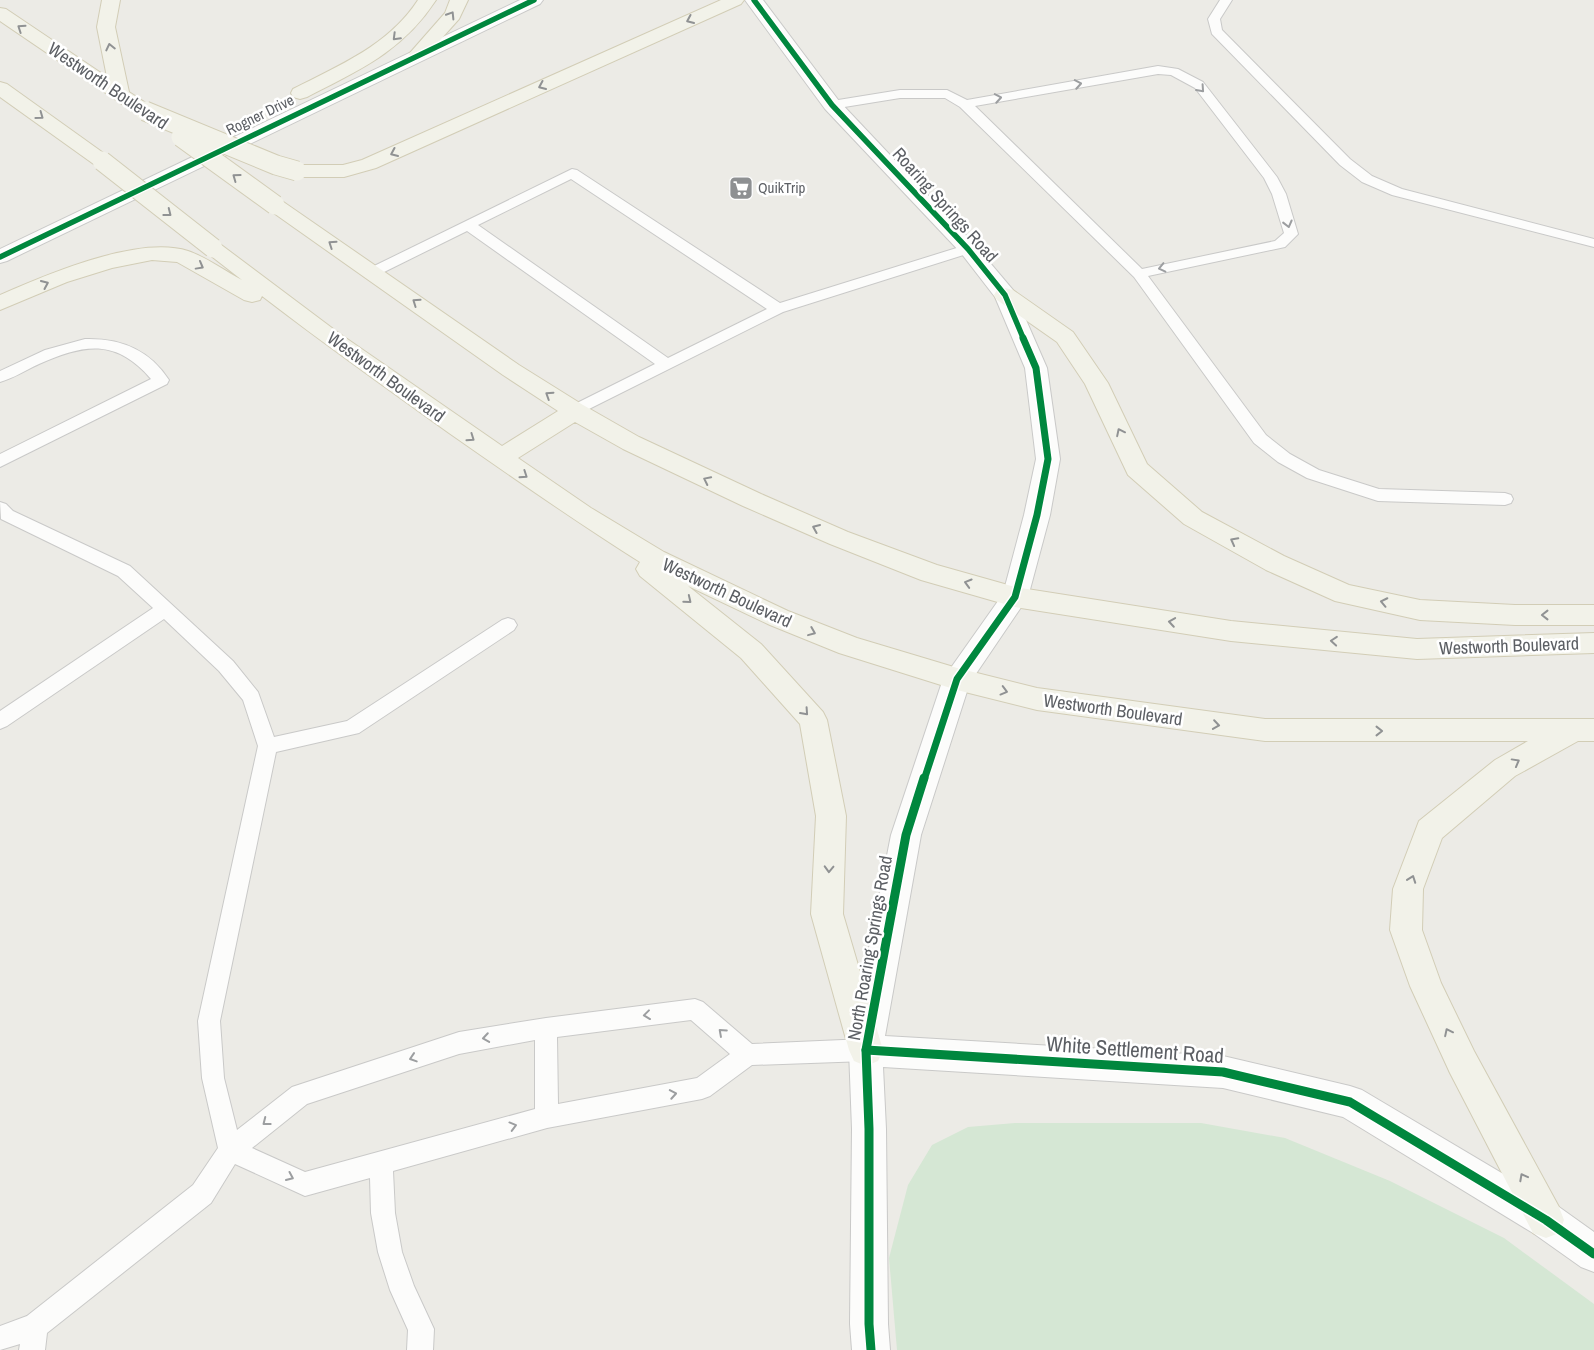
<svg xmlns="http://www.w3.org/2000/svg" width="1594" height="1350" font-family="'Archivo Narrow',sans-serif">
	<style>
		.green { fill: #d5e7d4 }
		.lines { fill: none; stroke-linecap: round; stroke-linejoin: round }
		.service-casing { stroke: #c9c9c8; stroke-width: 2 }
		.minor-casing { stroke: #c9c9c8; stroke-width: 2 }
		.tertiary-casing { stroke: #c9c9c8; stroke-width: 2 }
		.primary-casing { stroke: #d2cdb6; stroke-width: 2 }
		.service { fill: #fcfcfb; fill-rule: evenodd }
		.minor { fill: #fcfcfb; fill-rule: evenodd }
		.tertiary { fill: #fcfcfb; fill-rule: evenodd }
		.primary { fill: #f2f2e9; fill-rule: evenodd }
		.primary-bridge-casing { stroke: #d2cdb6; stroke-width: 21; stroke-linecap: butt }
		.primary-bridge { stroke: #f2f2e9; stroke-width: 19 }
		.cycleway-far2-casing { stroke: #fff; stroke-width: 8 }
		.cycleway-far1-casing { stroke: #fff; stroke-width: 10 }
		.cycleway-casing { stroke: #fff; stroke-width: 12 }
		.cycleway-far2 { stroke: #00873e; stroke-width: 5.5 }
		.cycleway-far1 { stroke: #00873e; stroke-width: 7 }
		.cycleway { stroke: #00873e; stroke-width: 9 }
		.oneway { stroke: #909293 }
		.oneway2 { stroke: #9c9ea0 }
		.labels { text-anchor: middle; stroke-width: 5; stroke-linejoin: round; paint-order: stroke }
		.far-street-label { font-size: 15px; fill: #5c5f64; stroke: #fff }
		.far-poi-label { font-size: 15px; fill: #5c5f64; stroke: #fff; text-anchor: start }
		.street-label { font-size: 18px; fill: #5c5f64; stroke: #fff }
		.near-street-label { font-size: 21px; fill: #5c5f64; stroke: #fff }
	</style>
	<rect width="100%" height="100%" fill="#ecebe6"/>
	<path class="green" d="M 1015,1123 L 1201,1123 L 1285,1138 L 1390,1181 L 1504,1238 L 1594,1304 L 1594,1350 L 897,1350 L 889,1258 L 908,1185 L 932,1145 L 968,1127 Z"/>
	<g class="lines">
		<g class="service-casing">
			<g id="service">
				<path d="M 1220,0 L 1232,0 L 1220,19 L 1222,30 L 1350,159 L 1372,176 L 1402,189 L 1594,239 L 1594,247 L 1392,195 L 1362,182 L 1340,165 L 1212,34 L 1208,19 Z"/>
				<path d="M 1158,66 L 1178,69 L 1203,82 L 1277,177 L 1286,194 L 1298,234 L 1285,247 L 1148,276 L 1266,435 L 1290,454 L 1319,470 L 1379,489 L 1505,493 L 1511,495 L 1513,499 L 1511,503 L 1505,505 L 1378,501 L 1307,478 L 1278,462 L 1254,443 L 1134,277 L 960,107 L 945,98 L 900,98 L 832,109 L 826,105 L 832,101 L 900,90 L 947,90 L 967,100 ZM 1158,74 L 1171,75 L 1195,88 L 1264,178 L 1272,194 L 1284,233 L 1275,241 L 1142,269 L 975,106 Z"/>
				<path d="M 572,169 L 577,170 L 780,303 L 963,246 L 973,246 L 975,249 L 973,252 L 783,312 L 575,416 L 569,415 L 567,411 L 569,407 L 655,364 L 467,231 L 378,275 L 368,275 L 366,272 L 368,269 ZM 571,179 L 767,309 L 668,358 L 478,225 Z"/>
				<path d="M 85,339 C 120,338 149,349 169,380 L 167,384 L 0,467 L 0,454 L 151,379 C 116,338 84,344 39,364 C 26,370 14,378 0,382 L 0,371 L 45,350 Z"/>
				<path d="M 0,502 L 6,504 L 13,511 L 130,566 L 233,661 L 258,692 L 274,737 L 347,721 L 502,620 L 508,618 L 514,620 L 517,625 L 514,630 L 359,733 L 276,752 L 220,1021 L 224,1078 L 237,1130 L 292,1087 L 459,1032 L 546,1018 L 695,999 L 703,1002 L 752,1044 L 866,1039 L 874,1042 L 877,1050 L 874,1058 L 866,1061 L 752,1065 L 710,1096 L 702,1099 L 547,1128 L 393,1171 L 395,1213 L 402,1252 L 414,1286 L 434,1329 L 433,1350 L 407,1350 L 408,1330 L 390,1290 L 378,1252 L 371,1213 L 370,1178 L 305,1196 L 235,1164 L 211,1203 L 47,1333 L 45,1350 L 19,1350 L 20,1344 L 0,1350 L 0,1326 L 27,1316 L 193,1185 L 218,1148 L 202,1078 L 198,1021 L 258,746 L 243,700 L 219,671 L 164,619 L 7,726 L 0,729 L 0,711 L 153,608 L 118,576 L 1,519 ZM 691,1020 L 730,1054 L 697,1078 L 558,1104 L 557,1037 ZM 535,1040 L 535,1109 L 305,1172 L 252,1148 L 307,1104 L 459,1054 Z"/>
			</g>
		</g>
		<g class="minor-casing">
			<path id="minor" d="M 957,668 L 967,671 L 971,679 L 921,835 L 885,1036 L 1223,1056 L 1350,1086 L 1362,1090 L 1559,1207 L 1594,1232 L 1594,1272 L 1581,1267 L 1533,1233 L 1343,1117 L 1223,1088 L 883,1067 L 886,1129 L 888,1324 L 890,1350 L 852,1350 L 850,1324 L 852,1129 L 849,1050 L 891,835 L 943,679 L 947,671 Z"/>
		</g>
		<g class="tertiary-casing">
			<g id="tertiary">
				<path d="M 520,0 L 543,0 L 540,4 L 7,261 L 0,263 L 0,249 Z"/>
				<path d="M 745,0 L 763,0 L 839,101 L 975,245 L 1013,290 L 1047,368 L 1060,459 L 1050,515 L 1028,597 L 967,687 L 957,690 L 947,687 L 943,679 L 1003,594 L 1024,515 L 1036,459 L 1025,368 L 995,297 L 961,253 L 825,109 Z"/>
			</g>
		</g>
		<g class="primary-casing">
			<g id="primary">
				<path d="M 102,0 L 120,0 L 115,27 L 129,92 L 152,107 L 154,111 L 152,115 L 145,117 L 138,115 L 0,21 L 0,8 L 6,9 L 107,77 L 97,27 Z"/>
				<path d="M 418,0 L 436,0 C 402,52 359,70 307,97 L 300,99 L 293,97 L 291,93 L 293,89 C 340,65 389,45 418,0 Z"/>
				<path d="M 450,0 L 468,0 L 459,19 L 424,58 L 418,59 L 412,58 L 409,54 L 445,13 Z"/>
				<path d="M 721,0 L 744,0 L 741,4 L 376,168 L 344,177 L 297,177 L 290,175 L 287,171 L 290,167 L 297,165 L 343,165 L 362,160 Z"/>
				<path d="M 0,82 L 7,84 L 109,157 L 112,161 L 109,165 L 102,167 L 95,165 L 0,97 Z"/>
				<path d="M 275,199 L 282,201 L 519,365 L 583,405 L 639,437 L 761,494 L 848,532 L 937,565 L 1015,587 L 1231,621 L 1417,639 L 1594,633 L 1594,653 L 1417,659 L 1231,641 L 1015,607 L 921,580 L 830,544 L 743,506 L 623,449 L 575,422 L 518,458 L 591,508 L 664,552 L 788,611 L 857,638 L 957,668 L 1037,688 L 1265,719 L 1594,719 L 1594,741 L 1578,741 L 1515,776 L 1442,838 L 1423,889 L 1422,930 L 1441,983 L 1474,1051 L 1559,1207 L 1564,1220 L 1559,1233 L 1546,1238 L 1533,1233 L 1450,1073 L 1410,986 L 1390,930 L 1393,889 L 1419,821 L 1495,760 L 1528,741 L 1265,741 L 1037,710 L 957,690 L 839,653 L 770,625 L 688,586 L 761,644 L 823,712 L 827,720 L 846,816 L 843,914 L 883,1050 L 878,1061 L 866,1066 L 854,1061 L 849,1050 L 811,914 L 816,816 L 800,724 L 741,658 L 640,576 L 636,569 L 640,562 C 575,521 512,477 449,433 C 386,388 323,343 262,296 L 260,300 L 252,302 L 244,300 L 177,262 L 152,260 L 112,268 L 67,282 L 0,310 L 0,295 C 46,275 138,235 188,251 C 206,257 225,271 242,280 L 206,252 L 202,248 L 206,244 L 213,242 L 220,244 L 340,334 L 502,446 L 558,411 L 503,375 L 268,209 L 265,205 L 268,201 Z"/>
				<path d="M 1005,288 L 1013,290 L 1073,332 L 1108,383 L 1147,464 L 1202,512 L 1284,556 L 1349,585 L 1420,600 L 1515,605 L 1594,605 L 1594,625 L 1515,625 L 1420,620 L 1335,601 L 1266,570 L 1184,524 L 1128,475 L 1085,384 L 1057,342 L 997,300 L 994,295 L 997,290 Z"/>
			</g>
		</g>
		<use href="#service" class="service"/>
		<use href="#minor" class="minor"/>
		<use href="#tertiary" class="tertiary"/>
		<use href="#primary" class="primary"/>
		<g class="primary-bridge-casing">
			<g id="primary-bridge">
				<path d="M 145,111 L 276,165 L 297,171"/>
				<path d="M 181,137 L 275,205"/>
				<path d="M 102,161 L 213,248"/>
			</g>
		</g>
		<use href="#primary-bridge" class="primary-bridge"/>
		<g class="cycleway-far2-casing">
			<g id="cycleway-far2">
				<path d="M 754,0 L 832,105 L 968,249 L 1005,295 L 1024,340"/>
				<path d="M 0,257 L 534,0"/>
			</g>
		</g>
		<g class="cycleway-far1-casing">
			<path id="cycleway-far1" d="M 924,780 L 957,679 L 1015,597 L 1037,515 L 1048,459 L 1036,368 L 1023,338"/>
		</g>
		<g class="cycleway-casing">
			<g id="cycleway">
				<path d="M 866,1050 L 1223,1072 L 1350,1102 L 1546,1220 L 1594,1254"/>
				<path d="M 871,1350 L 869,1324 L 869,1129 L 866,1050 L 906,835 L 924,778"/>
			</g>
		</g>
		<use href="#cycleway-far2" class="cycleway-far2"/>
		<use href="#cycleway-far1" class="cycleway-far1"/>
		<use href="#cycleway" class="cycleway"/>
	</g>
	<defs><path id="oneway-chevron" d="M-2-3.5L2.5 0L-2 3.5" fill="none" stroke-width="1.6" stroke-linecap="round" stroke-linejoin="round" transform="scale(1.25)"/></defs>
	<g class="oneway">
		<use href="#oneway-chevron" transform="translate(451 15) rotate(-58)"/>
		<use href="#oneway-chevron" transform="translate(690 20) rotate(156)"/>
		<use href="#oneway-chevron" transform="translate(21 28) rotate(-146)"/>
		<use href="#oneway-chevron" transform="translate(396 37) rotate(135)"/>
		<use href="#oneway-chevron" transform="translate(110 47) rotate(-103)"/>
		<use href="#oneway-chevron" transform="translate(542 86) rotate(156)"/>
		<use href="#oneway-chevron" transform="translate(40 116) rotate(36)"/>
		<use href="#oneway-chevron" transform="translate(394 153) rotate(156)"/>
		<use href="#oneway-chevron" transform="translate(236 177) rotate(-144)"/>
		<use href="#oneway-chevron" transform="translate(168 213) rotate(38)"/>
		<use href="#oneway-chevron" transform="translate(332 244) rotate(-146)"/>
		<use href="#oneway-chevron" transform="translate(200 266) rotate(29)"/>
		<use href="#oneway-chevron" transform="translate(45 284) rotate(-24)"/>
		<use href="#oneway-chevron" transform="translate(416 302) rotate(-145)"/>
		<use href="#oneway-chevron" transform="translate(549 395) rotate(-147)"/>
		<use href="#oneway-chevron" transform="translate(1120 432) rotate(-116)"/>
		<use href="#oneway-chevron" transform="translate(471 438) rotate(35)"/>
		<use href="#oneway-chevron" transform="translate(524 475) rotate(34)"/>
		<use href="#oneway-chevron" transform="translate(707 480) rotate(-154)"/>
		<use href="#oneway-chevron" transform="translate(816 528) rotate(-157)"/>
		<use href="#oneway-chevron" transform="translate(1234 541) rotate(-152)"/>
		<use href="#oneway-chevron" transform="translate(968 583) rotate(-164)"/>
		<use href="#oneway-chevron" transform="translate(688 600) rotate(39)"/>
		<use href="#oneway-chevron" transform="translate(1384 602) rotate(-168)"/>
		<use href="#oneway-chevron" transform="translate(1545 615) rotate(-180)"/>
		<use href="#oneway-chevron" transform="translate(1172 622) rotate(-171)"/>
		<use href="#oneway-chevron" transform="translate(812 632) rotate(22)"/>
		<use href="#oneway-chevron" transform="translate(1334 641) rotate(-175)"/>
		<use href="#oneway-chevron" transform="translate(1004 691) rotate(15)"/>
		<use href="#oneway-chevron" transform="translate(805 712) rotate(48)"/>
		<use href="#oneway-chevron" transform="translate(1216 725) rotate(8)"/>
		<use href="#oneway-chevron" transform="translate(1379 731)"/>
		<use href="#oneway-chevron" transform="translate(1516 762) rotate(-29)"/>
		<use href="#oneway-chevron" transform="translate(829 869) rotate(92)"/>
		<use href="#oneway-chevron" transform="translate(1412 879) rotate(-70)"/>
		<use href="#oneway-chevron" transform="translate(1448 1032) rotate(-116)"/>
		<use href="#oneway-chevron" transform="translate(1523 1177) rotate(-118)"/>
	</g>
	<g class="oneway2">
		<use href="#oneway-chevron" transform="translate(1078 84) rotate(-10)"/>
		<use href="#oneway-chevron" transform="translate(1201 89) rotate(48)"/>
		<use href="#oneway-chevron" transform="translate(998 98) rotate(-10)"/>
		<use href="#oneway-chevron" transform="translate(1288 224) rotate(76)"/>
		<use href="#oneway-chevron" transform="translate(1162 268) rotate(167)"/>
		<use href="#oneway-chevron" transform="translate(647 1015) rotate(173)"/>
		<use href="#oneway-chevron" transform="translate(722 1032) rotate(-138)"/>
		<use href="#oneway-chevron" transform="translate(486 1038) rotate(171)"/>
		<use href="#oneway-chevron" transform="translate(413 1058) rotate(162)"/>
		<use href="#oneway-chevron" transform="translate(673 1094) rotate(-10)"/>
		<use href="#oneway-chevron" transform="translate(266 1122) rotate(142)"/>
		<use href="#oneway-chevron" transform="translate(513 1126) rotate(-15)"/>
		<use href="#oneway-chevron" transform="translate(290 1177) rotate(24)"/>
	</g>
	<defs>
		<g id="supermarket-square" transform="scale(1.25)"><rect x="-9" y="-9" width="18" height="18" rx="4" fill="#8e9092" stroke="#fff"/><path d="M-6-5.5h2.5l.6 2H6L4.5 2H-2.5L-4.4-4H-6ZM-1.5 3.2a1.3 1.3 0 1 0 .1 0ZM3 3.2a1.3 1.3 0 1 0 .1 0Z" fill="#fff"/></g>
	</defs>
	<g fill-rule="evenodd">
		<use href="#supermarket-square" x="741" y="188"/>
	</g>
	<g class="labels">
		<g class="far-street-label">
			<text transform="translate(260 115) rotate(-26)" y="5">Rogner Drive</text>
		</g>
		<g class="far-poi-label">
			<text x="758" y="193">QuikTrip</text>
		</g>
		<g class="street-label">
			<text transform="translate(108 86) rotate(34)" y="6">Westworth Boulevard</text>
			<text transform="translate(945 205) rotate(48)" y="6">Roaring Springs Road</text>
			<text transform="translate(386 377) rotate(36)" y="6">Westworth Boulevard</text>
			<text transform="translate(727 593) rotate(25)" y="6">Westworth Boulevard</text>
			<text transform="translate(1509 646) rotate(-2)" y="6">Westworth Boulevard</text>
			<text transform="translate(1113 710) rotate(8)" y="6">Westworth Boulevard</text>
			<text transform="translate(870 948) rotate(-80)" y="6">North Roaring Springs Road</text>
		</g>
		<g class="near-street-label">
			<text transform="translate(1135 1050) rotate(4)" y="7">White Settlement Road</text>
		</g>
	</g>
</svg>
